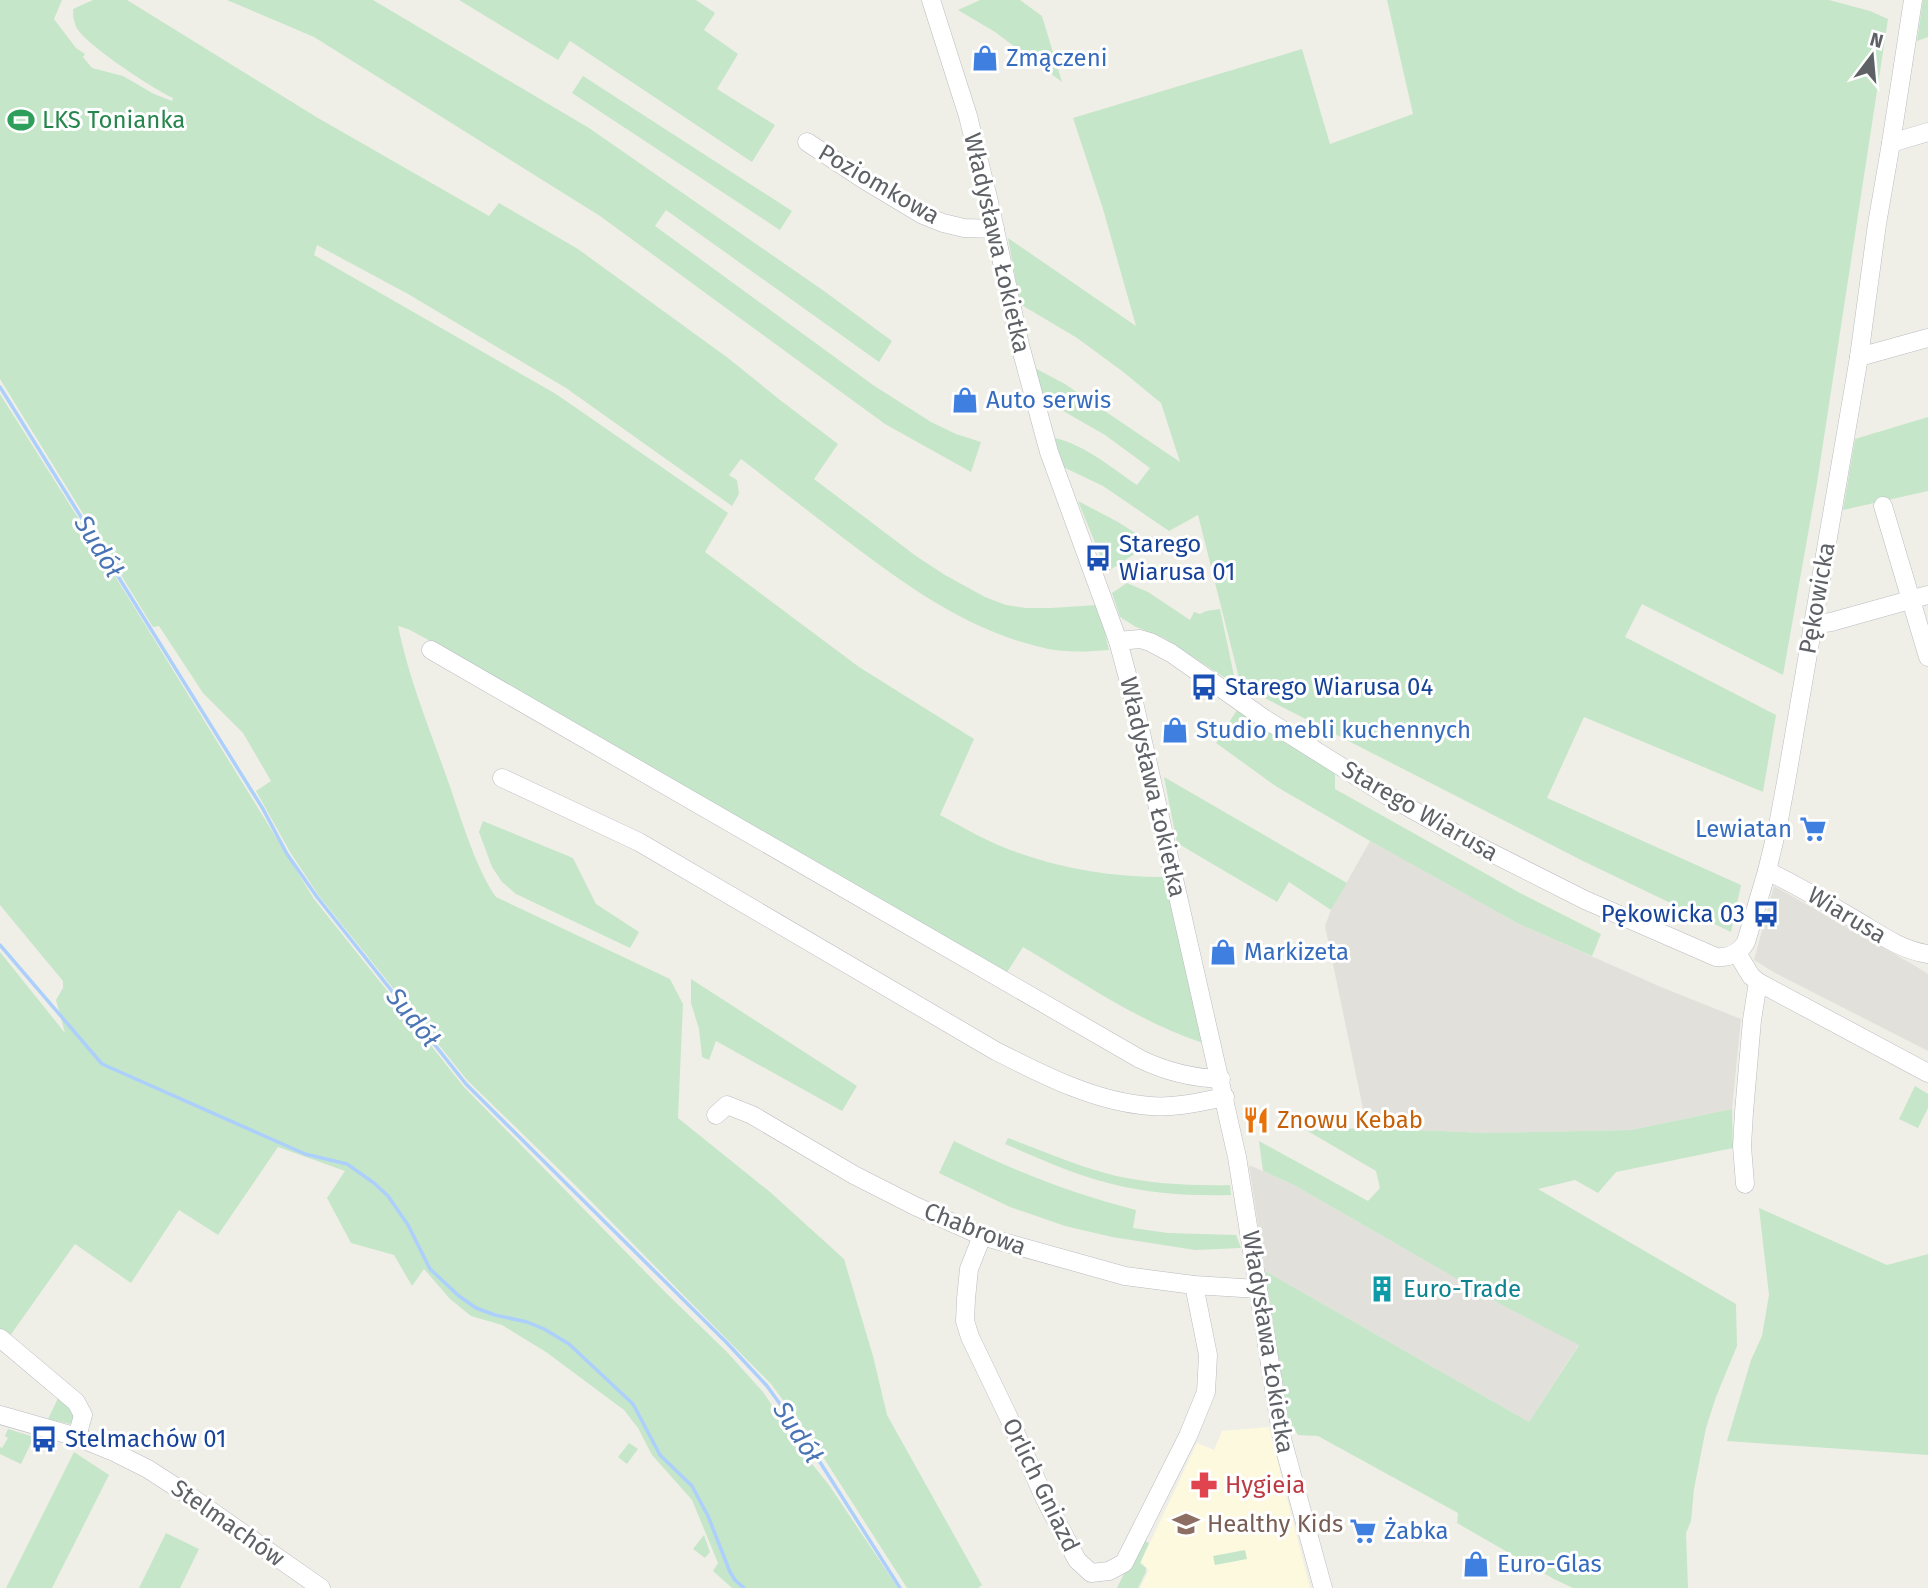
<svg xmlns="http://www.w3.org/2000/svg" width="1928" height="1588" font-family="'Fira Sans',sans-serif">
	<style>
		.commercial { fill: #fcf9df }
		.industrial { fill: #e2e0db }
		.green { fill: #c5e6c9 }
		.lines { fill: none; stroke-linecap: round; stroke-linejoin: round }
		.stream { stroke: #acd0fb; stroke-width: 3.5 }
		.minor-casing { stroke: #b9bbc0; stroke-width: 19 }
		.minor { stroke: #fff; stroke-width: 18 }
		.labels { text-anchor: middle; stroke-width: 6; stroke-linejoin: round; paint-order: stroke }
		.shop-label { font-size: 24px; fill: #366cbe; stroke: #fff; text-anchor: start }
		.leisure-label { font-size: 24px; fill: #27864d; stroke: #fff; text-anchor: start }
		.street-label { font-size: 24px; fill: #5e6166; stroke: #fff }
		.transit-label { font-size: 24px; fill: #164399; stroke: #fff; text-anchor: start }
		.food-label { font-size: 24px; fill: #c56008; stroke: #fff; text-anchor: start }
		.culture-label { font-size: 24px; fill: #0d838f; stroke: #fff; text-anchor: start }
		.health-label { font-size: 24px; fill: #be3a42; stroke: #fff; text-anchor: start }
		.education-label { font-size: 24px; fill: #785e54; stroke: #fff; text-anchor: start }
		.water-label { font-size: 26px; font-style: italic; fill: #4b74b5; stroke: #fff }
	</style>
	<rect width="100%" height="100%" fill="#f0efe7"/>
	<path class="commercial" d="M 1269,1427 L 1310,1588 L 1140,1588 L 1149,1570 L 1141,1562 L 1197,1443 L 1214,1450 L 1222,1431 Z"/>
	<g class="industrial">
		<path d="M 1370,841 L 1519,924 L 1661,987 L 1741,1019 L 1732,1109 L 1631,1130 L 1488,1133 L 1367,1128 L 1325,926 L 1331,910 Z"/>
		<path d="M 1774,886 L 1912,964 L 1928,974 L 1928,1051 L 1775,973 L 1754,960 Z"/>
		<path d="M 1249,1165 L 1294,1185 L 1504,1306 L 1579,1344 L 1529,1422 L 1265,1271 Z"/>
	</g>
	<g class="green">
		<path d="M 0,0 L 62,0 L 54,19 L 76,48 L 85,54 L 83,57 L 92,68 L 123,76 L 154,94 L 172,101 L 173,98 C 152,88 91,48 78,30 C 74,24 73,16 73,9 L 93,0 L 127,0 L 318,118 L 489,216 L 499,203 L 578,249 L 728,358 L 780,400 L 838,444 L 814,479 L 916,556 L 945,575 L 985,597 L 1006,605 L 1026,608 L 1051,608 L 1097,605 L 1104,628 L 1109,650 C 1086,652 1062,653 1040,647 C 964,629 903,583 842,537 C 808,511 775,485 741,459 L 729,475 L 737,480 L 739,494 L 732,506 L 566,388 L 408,294 L 317,245 L 314,255 L 556,394 L 728,513 L 705,552 L 859,667 L 974,739 L 940,815 C 959,825 979,837 998,845 C 1051,867 1107,877 1164,877 L 1203,1043 C 1139,1022 1082,982 1023,947 L 1006,974 L 434,643 L 408,629 L 398,626 C 409,680 431,732 449,784 C 461,818 476,869 496,897 L 670,979 L 683,1004 L 678,1118 L 770,1192 L 844,1259 L 873,1356 L 887,1415 L 982,1585 L 978,1588 L 907,1588 L 809,1435 L 771,1384 L 574,1184 L 467,1080 L 319,896 L 290,852 L 256,791 L 271,781 L 243,733 L 203,693 L 159,626 L 153,627 L 0,379 Z"/>
		<path d="M 227,0 L 373,0 L 589,128 L 824,291 L 892,341 L 879,362 L 666,210 L 655,226 L 873,385 L 931,422 L 956,434 L 981,442 L 971,472 L 885,424 L 600,216 L 314,37 Z"/>
		<path d="M 459,0 L 696,0 L 715,13 L 704,30 L 738,54 L 717,89 L 775,125 L 752,162 L 570,41 L 558,60 Z"/>
		<path d="M 980,0 L 1020,0 L 1042,16 L 1062,82 L 995,32 L 958,10 Z"/>
		<path d="M 1387,0 L 1829,0 L 1870,11 L 1888,19 L 1817,483 L 1783,675 L 1642,604 L 1625,637 L 1776,715 L 1763,792 L 1584,717 L 1547,798 L 1741,885 L 1731,932 L 1583,861 L 1241,686 L 1198,515 L 1169,531 L 1103,486 L 1063,467 L 1055,438 C 1085,445 1112,468 1137,485 L 1150,468 L 1105,435 L 1044,400 L 1033,367 L 1065,384 L 1180,462 L 1161,403 L 1122,371 L 1077,338 L 1020,304 L 1008,238 L 1136,326 L 1103,209 L 1073,118 L 1302,49 L 1330,144 L 1413,114 Z"/>
		<path d="M 1923,0 L 1928,0 L 1928,37 L 1917,41 Z"/>
		<path d="M 583,76 L 792,211 L 780,230 L 572,93 Z"/>
		<path d="M 0,394 L 128,597 L 314,899 L 464,1087 L 666,1293 L 727,1352 L 763,1392 L 808,1459 L 829,1485 L 898,1588 L 732,1588 L 713,1571 L 718,1563 L 692,1500 L 652,1455 L 638,1428 L 624,1410 L 546,1352 L 502,1325 L 471,1316 L 450,1299 L 424,1269 L 412,1286 L 394,1255 L 351,1243 L 327,1198 L 345,1171 L 278,1147 L 218,1235 L 179,1210 L 131,1283 L 75,1244 L 7,1340 L 0,1335 L 0,952 L 65,1033 L 56,1000 L 63,988 L 63,981 L 0,905 Z"/>
		<path d="M 1928,417 L 1928,491 L 1843,510 L 1855,439 Z"/>
		<path d="M 1078,501 L 1118,522 L 1151,543 L 1107,572 Z"/>
		<path d="M 1127,583 L 1148,592 L 1190,620 L 1194,612 L 1200,614 L 1206,611 L 1220,609 L 1236,685 L 1164,638 L 1136,627 L 1120,617 L 1112,593 Z"/>
		<path d="M 1237,710 L 1335,774 L 1335,789 L 1520,893 L 1601,934 L 1592,956 L 1519,924 L 1370,841 L 1277,787 L 1216,743 Z"/>
		<path d="M 1164,777 L 1347,883 L 1331,910 L 1289,882 L 1277,902 L 1177,843 Z"/>
		<path d="M 483,821 L 573,858 L 596,904 L 639,932 L 630,948 L 516,894 L 502,882 L 492,867 L 479,832 Z"/>
		<path d="M 691,979 L 857,1086 L 842,1111 L 716,1041 L 709,1060 L 702,1057 L 699,1029 L 691,1003 Z"/>
		<path d="M 1915,1086 L 1928,1094 L 1928,1108 L 1918,1128 L 1899,1119 Z"/>
		<path d="M 1732,1109 L 1733,1148 L 1616,1172 L 1598,1193 L 1575,1180 L 1538,1189 L 1736,1304 L 1737,1346 L 1716,1397 L 1706,1428 L 1694,1489 L 1691,1521 L 1686,1533 L 1688,1588 L 1573,1588 L 1554,1579 L 1457,1523 L 1458,1513 L 1318,1436 L 1298,1435 L 1288,1419 L 1265,1271 L 1529,1422 L 1579,1345 L 1504,1306 L 1294,1185 L 1263,1171 L 1259,1141 L 1368,1201 L 1380,1188 L 1376,1171 L 1306,1130 L 1367,1128 L 1488,1133 L 1631,1130 Z"/>
		<path d="M 1008,1138 C 1043,1151 1079,1167 1116,1176 C 1154,1184 1192,1186 1230,1185 L 1231,1195 C 1191,1196 1151,1194 1112,1184 C 1075,1175 1040,1159 1005,1144 Z"/>
		<path d="M 954,1141 C 1012,1170 1072,1194 1136,1210 L 1133,1228 L 1168,1233 L 1236,1235 L 1241,1248 L 1195,1250 L 1112,1237 L 1065,1226 L 1010,1207 L 939,1173 Z"/>
		<path d="M 1759,1208 L 1887,1265 L 1928,1254 L 1928,1455 L 1727,1441 L 1751,1360 L 1762,1336 L 1769,1295 Z"/>
		<path d="M 61,1392 L 75,1418 L 70,1424 L 48,1419 Z"/>
		<path d="M 8,1429 L 34,1437 L 21,1464 L 0,1454 L 0,1447 L 2,1448 L 8,1438 L 5,1436 Z"/>
		<path d="M 629,1443 L 638,1449 L 627,1464 L 618,1457 Z"/>
		<path d="M 74,1452 L 109,1475 L 52,1588 L 6,1588 Z"/>
		<path d="M 166,1533 L 199,1549 L 180,1588 L 139,1588 Z"/>
		<path d="M 704,1535 L 710,1552 L 705,1558 L 693,1549 Z"/>
		<path d="M 1141,1539 L 1149,1543 L 1140,1563 L 1146,1568 L 1146,1572 L 1138,1588 L 1117,1588 Z"/>
		<path d="M 1245,1550 L 1247,1559 L 1215,1565 L 1213,1556 Z"/>
	</g>
	<g class="lines">
		<g class="stream">
			<path d="M 0,387 L 263,809 L 287,854 L 317,897 L 466,1084 L 727,1343 L 767,1386 L 804,1437 L 900,1588"/>
			<path d="M 0,945 L 102,1064 L 305,1154 L 347,1164 L 374,1183 L 388,1196 L 408,1225 L 430,1269 L 459,1296 L 476,1308 L 495,1315 L 527,1322 L 544,1329 L 569,1344 L 633,1404 L 660,1455 L 692,1486 L 708,1516 L 730,1572 L 735,1580 L 744,1588"/>
		</g>
		<g class="minor-casing">
			<g id="minor">
				<path d="M 931,0 L 968,116 L 989,202 L 1020,345 L 1049,452 L 1118,641 L 1131,689 L 1237,1157 L 1282,1439 L 1323,1588"/>
				<path d="M 807,142 L 863,179 L 923,215 L 943,223 L 964,228 L 995,229"/>
				<path d="M 1891,143 L 1928,132"/>
				<path d="M 1859,357 L 1928,338"/>
				<path d="M 1883,506 L 1928,657"/>
				<path d="M 1812,625 L 1831,622 L 1928,595"/>
				<path d="M 1118,641 L 1140,639 L 1150,642 L 1171,653 L 1265,719 L 1388,796 L 1476,845 L 1585,900 L 1716,957 C 1729,958 1739,954 1746,942 L 1767,871 L 1778,825 L 1786,782 L 1859,357 L 1877,224 L 1891,143 L 1913,0"/>
				<path d="M 431,650 L 1140,1059 C 1167,1072 1191,1078 1221,1079"/>
				<path d="M 502,778 L 639,842 L 994,1050 C 1043,1075 1095,1102 1150,1106 C 1176,1108 1200,1102 1225,1097"/>
				<path d="M 1767,871 C 1797,885 1825,902 1854,919 C 1878,933 1900,950 1928,954"/>
				<path d="M 1737,953 L 1751,976 L 1758,982 L 1752,1020 L 1744,1112 L 1742,1146 L 1745,1184"/>
				<path d="M 1758,982 L 1928,1073"/>
				<path d="M 716,1115 L 727,1105 L 752,1115 L 854,1175 L 915,1206 L 982,1236 L 1125,1276 L 1194,1285 L 1258,1289"/>
				<path d="M 982,1236 L 969,1269 L 966,1299 L 965,1321 L 970,1337 L 1008,1416 L 1044,1497 L 1077,1560 L 1091,1573 L 1109,1571 L 1124,1563 L 1188,1436 L 1206,1392 L 1208,1355 L 1194,1285"/>
				<path d="M 0,1338 L 76,1402 L 83,1415 L 77,1437"/>
				<path d="M 0,1415 L 77,1437 L 114,1452 L 148,1469 L 188,1495 L 321,1588"/>
			</g>
		</g>
		<use href="#minor" class="minor"/>
	</g>
	<defs>
		<g id="shop-bare" transform="scale(2.1)"><path d="M-5-2.5h2.3a2.7 3.5 0 0 1 5.4 0H5L5.5 6h-11ZM-1.5-2.5h3a1.5 2.3 0 0 0-3 0Z" fill="#3f7fe0" stroke="#fff" stroke-width="2.5" paint-order="stroke"/></g>
		<g id="stadium-bare" transform="scale(2.1)"><path d="M0-5a6.5 5 0 1 0 0 10a6.5 5 0 1 0 0-10ZM-3.5-1.8h7v3.6h-7Z" fill="#2e9e5b" stroke="#fff" stroke-width="2.5" paint-order="stroke"/></g>
		<g id="bus-bare" transform="scale(2.1)"><path d="M-5-6H5V4H4V6H2V4H-2V6H-4V4H-5ZM-3.5-4V0h7V-4ZM-3.5 1.2v1.5H-2V1.2ZM2 1.2v1.5H3.5V1.2Z" fill="#1a4fb4" stroke="#fff" stroke-width="2.5" paint-order="stroke"/></g>
		<g id="supermarket-bare" transform="scale(2.1)"><path d="M-6-5.5h2.5l.6 2H6L4.5 2H-2.5L-4.4-4H-6ZM-1.5 3.2a1.3 1.3 0 1 0 .1 0ZM3 3.2a1.3 1.3 0 1 0 .1 0Z" fill="#3f7fe0" stroke="#fff" stroke-width="2.5" paint-order="stroke"/></g>
		<g id="restaurant-bare" transform="scale(2.1)"><path d="M-5-6h1v4h1v-4h1v4h1v-4h1v5L-1.5 .5V6h-2V.5L-5-1ZM5-6V6H3V1.5H1.5Q1.5-4 5-6Z" fill="#e8710a" stroke="#fff" stroke-width="2.5" paint-order="stroke"/></g>
		<g id="building-bare" transform="scale(2.1)"><path d="M-4-6H4V6H1V3H-1V6H-4ZM-2.5-4.3h1.7v1.8h-1.7ZM.8-4.3h1.7v1.8H.8ZM-2.5-1h1.7V.8h-1.7ZM.8-1h1.7V.8H.8Z" fill="#0f9aa8" stroke="#fff" stroke-width="2.5" paint-order="stroke"/></g>
		<g id="pharmacy-bare" transform="scale(2.1)"><path d="M-2-6h4v4h4v4h-4v4h-4v-4h-4v-4h4Z" fill="#e0444e" stroke="#fff" stroke-width="2.5" paint-order="stroke"/></g>
		<g id="school-bare" transform="scale(2.1)"><path d="M0-5L7-2L0 1L-7-2ZM-4 1L0 2.5L4 1V4Q0 6-4 4Z" fill="#8d6e63" stroke="#fff" stroke-width="2.5" paint-order="stroke"/></g>
	</defs>
	<g fill-rule="evenodd">
		<use href="#shop-bare" x="985" y="58"/>
		<use href="#stadium-bare" x="21" y="120"/>
		<use href="#shop-bare" x="965" y="400"/>
		<use href="#bus-bare" x="1098" y="558"/>
		<use href="#bus-bare" x="1204" y="687"/>
		<use href="#shop-bare" x="1175" y="730"/>
		<use href="#supermarket-bare" x="1813" y="829"/>
		<use href="#bus-bare" x="1766" y="914"/>
		<use href="#shop-bare" x="1223" y="952"/>
		<use href="#restaurant-bare" x="1256" y="1120"/>
		<use href="#building-bare" x="1382" y="1289"/>
		<use href="#bus-bare" x="44" y="1439"/>
		<use href="#pharmacy-bare" x="1204" y="1485"/>
		<use href="#school-bare" x="1186" y="1524"/>
		<use href="#supermarket-bare" x="1363" y="1531"/>
		<use href="#shop-bare" x="1476" y="1564"/>
	</g>
	<g class="labels">
		<g class="shop-label">
			<text x="1006" y="66">Zmączeni</text>
			<text x="986" y="408">Auto serwis</text>
			<text x="1196" y="738">Studio mebli kuchennych</text>
			<text x="1792" y="837" text-anchor="end">Lewiatan</text>
			<text x="1244" y="960">Markizeta</text>
			<text x="1384" y="1539">Żabka</text>
			<text x="1497" y="1572">Euro-Glas</text>
		</g>
		<g class="leisure-label">
			<text x="42" y="128">LKS Tonianka</text>
		</g>
		<g class="street-label">
			<text transform="translate(879 184) rotate(30)" y="8">Poziomkowa</text>
			<text transform="translate(997 243) rotate(77)" y="8">Władysława Łokietka</text>
			<text transform="translate(1817 598) rotate(-80)" y="8">Pękowicka</text>
			<text transform="translate(1153 787) rotate(77)" y="8">Władysława Łokietka</text>
			<text transform="translate(1420 811) rotate(30)" y="8">Starego Wiarusa</text>
			<text transform="translate(1847 915) rotate(31)" y="8">Wiarusa</text>
			<text transform="translate(975 1229) rotate(21)" y="8">Chabrowa</text>
			<text transform="translate(1268 1342) rotate(81)" y="8">Władysława Łokietka</text>
			<text transform="translate(1041 1485) rotate(64)" y="8">Orlich Gniazd</text>
			<text transform="translate(228 1523) rotate(35)" y="8">Stelmachów</text>
		</g>
		<g class="transit-label">
			<text x="1119" y="552">Starego<tspan x="1119" dy="28">Wiarusa 01</tspan></text>
			<text x="1225" y="695">Starego Wiarusa 04</text>
			<text x="1745" y="922" text-anchor="end">Pękowicka 03</text>
			<text x="65" y="1447">Stelmachów 01</text>
		</g>
		<g class="food-label">
			<text x="1277" y="1128">Znowu Kebab</text>
		</g>
		<g class="culture-label">
			<text x="1403" y="1297">Euro-Trade</text>
		</g>
		<g class="health-label">
			<text x="1225" y="1493">Hygieia</text>
		</g>
		<g class="education-label">
			<text x="1207" y="1532">Healthy Kids</text>
		</g>
		<g class="water-label">
			<text transform="translate(99 546) rotate(58)" y="9">Sudół</text>
			<text transform="translate(413 1017) rotate(51)" y="9">Sudół</text>
			<text transform="translate(798 1432) rotate(57)" y="9">Sudół</text>
		</g>
	</g>
	<g transform="translate(1872 56) rotate(16)" stroke="#ffffff" stroke-width="5" paint-order="stroke">
	<path d="M0-5L12 26L0 18L-12 26Z" fill="#5e6166"/>
	<text y="-10" font-size="19" font-weight="bold" text-anchor="middle" fill="#5e6166">N</text>
	</g>
</svg>
